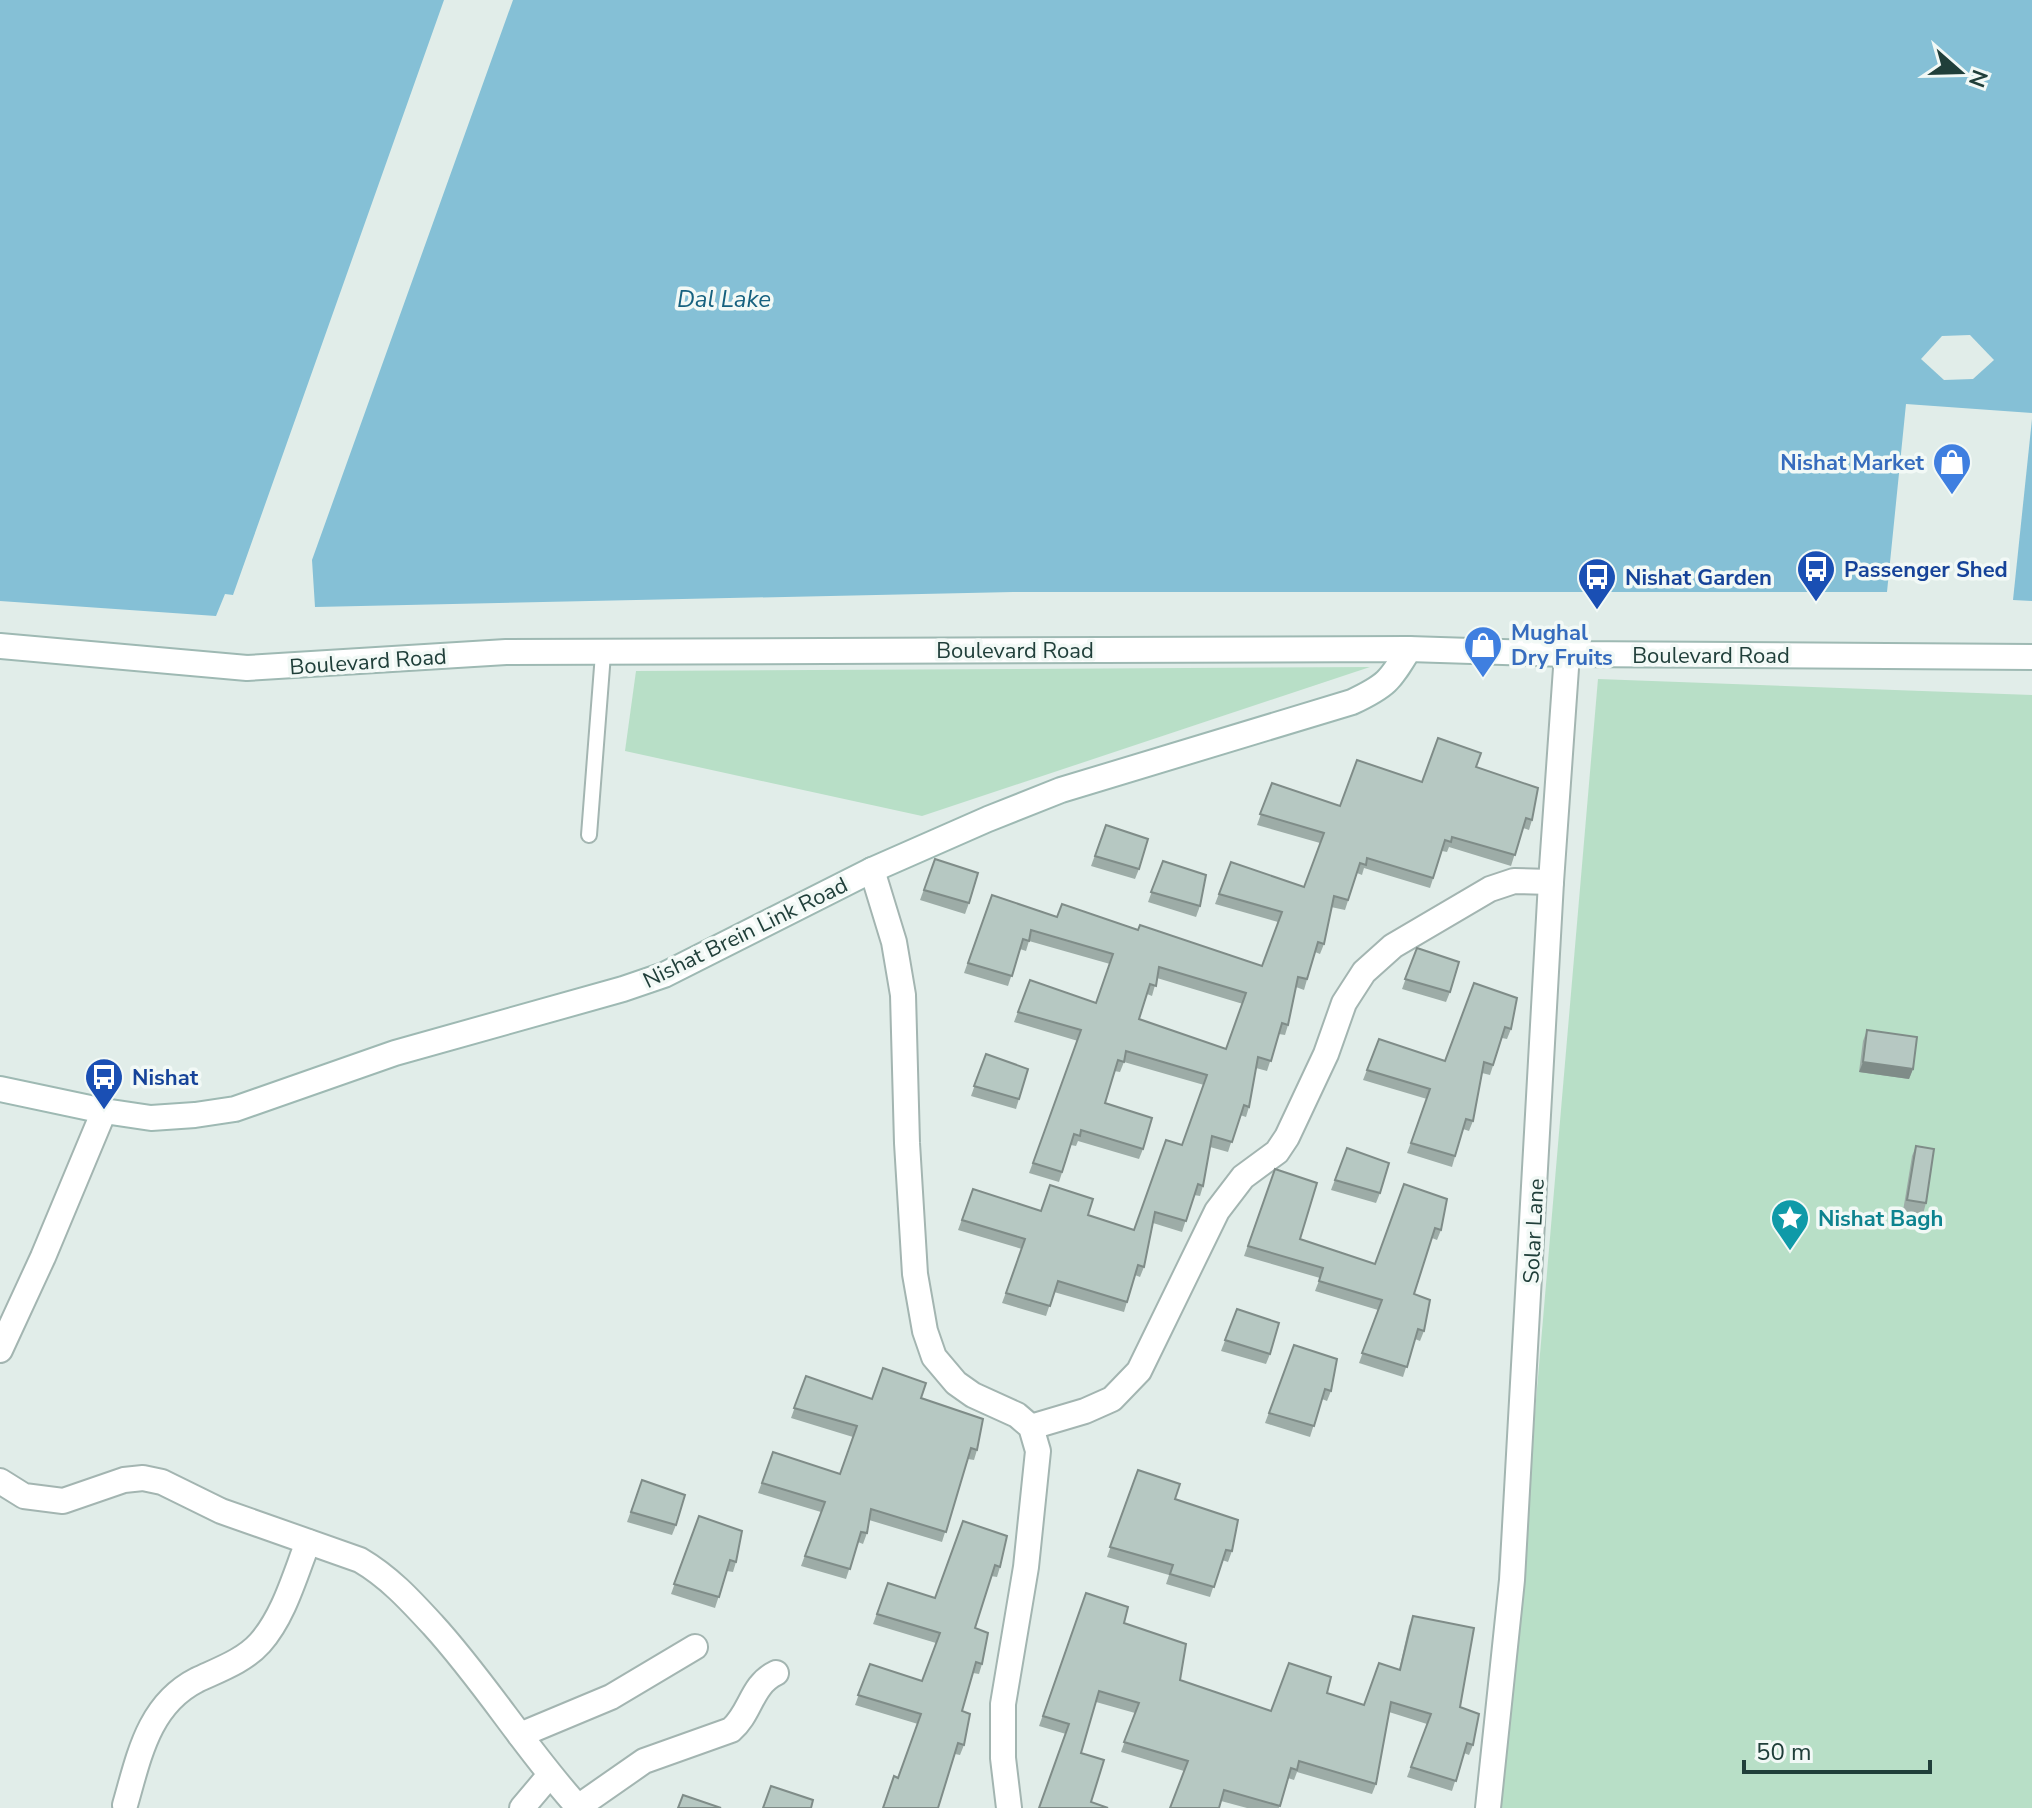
<svg xmlns="http://www.w3.org/2000/svg" width="2032" height="1808" font-family="'Nunito Sans',sans-serif">
	<style>
		.green { fill: #b8dfc7 }
		.water { fill: #85c0d6 }
		.pier { fill: #e1ede9 }
		.lines { fill: none; stroke-linecap: round; stroke-linejoin: round }
		.lane-casing { stroke: #a3b5b1; stroke-width: 18 }
		.street-casing { stroke: #a3b5b1; stroke-width: 28 }
		.secondary-casing { stroke: #9eb9b3; stroke-width: 28 }
		.lane { stroke: #fff; stroke-width: 14 }
		.street { stroke: #fff; stroke-width: 24 }
		.secondary { stroke: #fff; stroke-width: 24 }
		.wall { fill: #9daca7; fill-rule: evenodd }
		.shaded-wall { fill: #7f8c88 }
		.building { fill: #b6c8c2; stroke: #7f8c88; stroke-width: 2; fill-rule: evenodd }
		.labels { text-anchor: middle; stroke-width: 7; stroke-linejoin: round; paint-order: stroke }
		.shop-label { font-size: 22px; font-weight: bold; fill: #366cbe; stroke: #f2f9f6; text-anchor: end }
		.transit-label { font-size: 22px; font-weight: bold; fill: #164399; stroke: #f2f9f6; text-anchor: start }
		.street-label { font-size: 22px; fill: #203f3a; stroke: #f2f9f6 }
		.culture-label { font-size: 22px; font-weight: bold; fill: #0d838f; stroke: #f2f9f6; text-anchor: start }
		.water-label { font-size: 24px; font-style: italic; fill: #16617f; stroke: #f2f9f6 }
	</style>
	<rect width="100%" height="100%" fill="#e1ede9"/>
	<g class="green">
		<path d="M 1370,667 L 922,816 L 625,751 L 636,671 Z"/>
		<path d="M 1598,679 L 2032,695 L 2032,1808 L 1501,1808 Z"/>
	</g>
	<g class="water">
		<path d="M 0,0 L 444,0 L 233,595 L 225,594 L 216,616 L 0,601 Z"/>
		<path d="M 513,0 L 2032,0 L 2032,413 L 1906,404 L 1887,592 L 1013,592 L 315,607 L 312,560 Z"/>
		<path d="M 2032,419 L 2032,601 L 2013,600 Z"/>
	</g>
	<path class="pier" d="M 1970,335 L 1994,360 L 1973,379 L 1944,380 L 1921,359 L 1942,336 Z"/>
	<g class="lines">
		<g class="lane-casing">
			<path id="lane" d="M 589,835 L 603,654"/>
		</g>
		<g class="street-casing">
			<g id="street">
				<path d="M 872,870 L 894,942 L 903,995 L 907,1143 L 915,1274 L 925,1331 L 934,1357 L 956,1383 L 973,1395 L 1017,1415 L 1031,1427 L 1038,1451 L 1026,1567 L 1003,1704 L 1003,1758 L 1009,1808"/>
				<path d="M 0,1350 L 43,1257 L 104,1111"/>
				<path d="M 1031,1427 L 1085,1411 L 1112,1399 L 1139,1371 L 1217,1211 L 1243,1177 L 1277,1152 L 1287,1137 L 1326,1054 L 1344,1003 L 1364,972 L 1393,946 L 1490,889 L 1514,881 L 1551,882"/>
				<path d="M 0,1481 L 24,1496 L 63,1501 L 124,1480 L 143,1478 L 162,1482 L 221,1511 L 360,1560 C 389,1577 410,1600 433,1625 C 486,1683 526,1750 579,1808"/>
				<path d="M 520,1735 L 611,1697 L 695,1647"/>
				<path d="M 125,1805 C 139,1757 148,1705 197,1680 C 218,1670 244,1661 260,1643 C 284,1616 295,1575 308,1542"/>
				<path d="M 578,1807 L 644,1761 L 731,1730 C 751,1713 751,1685 776,1673"/>
				<path d="M 522,1808 L 549,1776"/>
				<path d="M 1488,1808 L 1512,1580 L 1551,882 L 1567,654"/>
			</g>
		</g>
		<g class="secondary-casing">
			<g id="secondary">
				<path d="M 0,646 L 247,668 L 506,652 L 1409,649 L 1567,654 L 2032,657"/>
				<path d="M 0,1089 L 104,1111 L 151,1118 L 195,1115 L 235,1109 L 395,1053 L 623,989 L 664,975 L 872,870 L 988,819 L 1061,790 L 1352,702 C 1386,686 1390,681 1409,649"/>
			</g>
		</g>
		<use href="#lane" class="lane"/>
		<use href="#street" class="street"/>
		<use href="#secondary" class="secondary"/>
	</g>
	<g class="wall">
		<path d="M 1476,767 L 1532,820 L 1529,830 L 1523,828 L 1511,866 L 1449,847 L 1447,852 L 1442,851 L 1430,888 L 1364,868 L 1362,875 L 1357,873 L 1345,910 L 1331,907 L 1324,944 L 1320,954 L 1315,952 L 1304,990 L 1296,987 L 1288,1025 L 1285,1035 L 1279,1034 L 1267,1071 L 1256,1068 L 1249,1107 L 1246,1117 L 1240,1115 L 1228,1152 L 1210,1147 L 1203,1186 L 1200,1196 L 1194,1195 L 1182,1232 L 1153,1223 L 1144,1267 L 1140,1277 L 1135,1275 L 1124,1312 L 1054,1292 L 1046,1316 L 1002,1303 L 1022,1249 L 958,1230 L 973,1189 L 1041,1211 L 1088,1215 L 1134,1230 L 1182,1145 L 1204,1085 L 1124,1062 L 1120,1072 L 1114,1071 L 1105,1103 L 1143,1149 L 1139,1159 L 1078,1141 L 1076,1146 L 1071,1145 L 1059,1182 L 1029,1173 L 1078,1041 L 1014,1022 L 1030,980 L 1096,1003 L 1110,964 L 1029,941 L 1026,951 L 1020,949 L 1008,986 L 964,973 L 992,895 L 1057,917 L 1138,930 L 1262,966 L 1278,922 L 1215,904 L 1231,862 L 1304,887 L 1320,843 L 1257,825 L 1272,783 L 1340,806 ZM 1157,978 L 1243,1004 L 1226,1049 L 1139,1019 L 1147,994 L 1152,996 Z"/>
		<path d="M 1106,825 L 1139,869 L 1135,879 L 1091,866 Z"/>
		<path d="M 935,859 L 969,903 L 965,914 L 920,900 Z"/>
		<path d="M 1163,861 L 1200,906 L 1196,917 L 1148,902 Z"/>
		<path d="M 1417,948 L 1450,992 L 1446,1002 L 1402,989 Z"/>
		<path d="M 1517,998 L 1511,1029 L 1507,1039 L 1502,1038 L 1490,1075 L 1482,1073 L 1473,1121 L 1469,1131 L 1463,1129 L 1452,1167 L 1407,1153 L 1427,1099 L 1363,1080 L 1379,1039 L 1445,1061 Z"/>
		<path d="M 1867,1030 L 1913,1069 L 1909,1079 L 1859,1072 L 1863,1041 Z"/>
		<path d="M 986,1054 L 1019,1099 L 1016,1109 L 971,1096 Z"/>
		<path d="M 1916,1146 L 1926,1203 L 1923,1214 L 1903,1211 L 1912,1156 Z"/>
		<path d="M 1347,1148 L 1380,1193 L 1376,1203 L 1331,1190 Z"/>
		<path d="M 1275,1169 L 1300,1239 L 1375,1264 L 1404,1184 L 1441,1230 L 1437,1240 L 1432,1238 L 1414,1294 L 1424,1331 L 1420,1341 L 1415,1339 L 1403,1377 L 1359,1363 L 1378,1310 L 1315,1291 L 1320,1278 L 1244,1256 Z"/>
		<path d="M 1237,1309 L 1270,1354 L 1266,1364 L 1221,1351 Z"/>
		<path d="M 1294,1345 L 1331,1391 L 1327,1401 L 1322,1399 L 1310,1437 L 1265,1423 Z"/>
		<path d="M 806,1376 L 872,1399 L 921,1398 L 977,1450 L 974,1460 L 968,1459 L 942,1542 L 869,1520 L 867,1533 L 863,1544 L 858,1542 L 846,1579 L 801,1566 L 821,1512 L 758,1493 L 773,1452 L 840,1474 L 853,1437 L 791,1418 Z"/>
		<path d="M 1138,1470 L 1232,1551 L 1228,1562 L 1222,1560 L 1210,1597 L 1166,1584 L 1169,1575 L 1107,1557 Z"/>
		<path d="M 642,1480 L 676,1525 L 672,1535 L 627,1522 Z"/>
		<path d="M 699,1516 L 736,1562 L 733,1572 L 727,1571 L 715,1608 L 671,1594 Z"/>
		<path d="M 963,1521 L 1000,1567 L 997,1577 L 991,1576 L 975,1628 L 982,1664 L 979,1674 L 973,1673 L 962,1711 L 964,1745 L 960,1755 L 955,1754 L 898,1778 L 918,1724 L 855,1705 L 870,1664 L 922,1681 L 936,1643 L 873,1624 L 888,1583 L 935,1598 Z"/>
		<path d="M 1086,1593 L 1124,1623 L 1180,1680 L 1271,1711 L 1327,1693 L 1364,1705 L 1399,1670 L 1409,1626 L 1413,1616 L 1460,1707 L 1473,1745 L 1469,1755 L 1464,1753 L 1452,1791 L 1407,1777 L 1427,1724 L 1389,1712 L 1376,1784 L 1372,1794 L 1297,1772 L 1294,1780 L 1288,1778 L 1279,1808 L 1247,1808 L 1221,1801 L 1184,1771 L 1121,1752 L 1135,1713 L 1096,1702 L 1039,1808 L 1066,1734 L 1039,1726 Z"/>
	</g>
	<path class="shaded-wall" d="M 1863,1062 L 1913,1069 L 1909,1079 L 1859,1072 Z"/>
	<g class="building">
		<path d="M 1438,738 L 1481,753 L 1476,767 L 1538,788 L 1532,820 L 1526,818 L 1515,855 L 1452,837 L 1451,842 L 1445,840 L 1433,878 L 1367,858 L 1366,865 L 1360,863 L 1348,900 L 1334,896 L 1324,944 L 1318,942 L 1307,979 L 1298,977 L 1288,1025 L 1282,1023 L 1271,1061 L 1258,1057 L 1249,1107 L 1244,1105 L 1232,1142 L 1212,1136 L 1203,1186 L 1198,1184 L 1186,1221 L 1155,1212 L 1144,1267 L 1138,1265 L 1127,1302 L 1058,1281 L 1050,1306 L 1006,1293 L 1025,1239 L 962,1220 L 973,1189 L 1041,1211 L 1050,1185 L 1093,1199 L 1088,1215 L 1134,1230 L 1166,1140 L 1182,1145 L 1207,1075 L 1126,1051 L 1124,1062 L 1118,1060 L 1105,1103 L 1152,1118 L 1143,1149 L 1081,1130 L 1080,1136 L 1074,1134 L 1062,1172 L 1033,1163 L 1081,1030 L 1018,1012 L 1030,980 L 1096,1003 L 1113,954 L 1031,930 L 1029,941 L 1023,939 L 1012,976 L 968,963 L 992,895 L 1057,917 L 1062,904 L 1138,930 L 1140,925 L 1262,966 L 1282,912 L 1219,894 L 1231,862 L 1304,887 L 1324,833 L 1260,814 L 1272,783 L 1340,806 L 1357,760 L 1422,782 ZM 1159,967 L 1246,993 L 1226,1049 L 1139,1019 L 1150,984 L 1156,986 Z"/>
		<path d="M 1106,825 L 1148,839 L 1139,869 L 1095,856 Z"/>
		<path d="M 935,859 L 978,873 L 969,903 L 924,890 Z"/>
		<path d="M 1163,861 L 1206,875 L 1200,906 L 1151,892 Z"/>
		<path d="M 1417,948 L 1459,962 L 1450,992 L 1405,979 Z"/>
		<path d="M 1474,983 L 1517,998 L 1511,1029 L 1505,1027 L 1493,1065 L 1484,1062 L 1473,1121 L 1466,1119 L 1455,1156 L 1411,1143 L 1430,1089 L 1367,1070 L 1379,1039 L 1445,1061 Z"/>
		<path d="M 1867,1030 L 1917,1037 L 1913,1069 L 1863,1062 Z"/>
		<path d="M 986,1054 L 1028,1069 L 1019,1099 L 974,1086 Z"/>
		<path d="M 1916,1146 L 1934,1149 L 1926,1203 L 1907,1200 Z"/>
		<path d="M 1347,1148 L 1389,1163 L 1380,1193 L 1335,1180 Z"/>
		<path d="M 1275,1169 L 1317,1183 L 1300,1239 L 1375,1264 L 1404,1184 L 1447,1199 L 1441,1230 L 1435,1228 L 1414,1294 L 1430,1300 L 1424,1331 L 1418,1329 L 1407,1367 L 1362,1353 L 1382,1300 L 1319,1281 L 1323,1268 L 1248,1246 Z"/>
		<path d="M 1237,1309 L 1279,1323 L 1270,1354 L 1225,1340 Z"/>
		<path d="M 1294,1345 L 1337,1359 L 1331,1391 L 1325,1389 L 1314,1426 L 1269,1413 Z"/>
		<path d="M 883,1368 L 926,1383 L 921,1398 L 983,1419 L 977,1450 L 971,1448 L 946,1532 L 871,1509 L 867,1533 L 861,1532 L 850,1569 L 805,1556 L 825,1502 L 762,1483 L 773,1452 L 840,1474 L 857,1426 L 794,1408 L 806,1376 L 872,1399 Z"/>
		<path d="M 1138,1470 L 1180,1484 L 1175,1499 L 1238,1520 L 1232,1551 L 1226,1550 L 1214,1587 L 1170,1574 L 1173,1565 L 1110,1547 Z"/>
		<path d="M 642,1480 L 685,1495 L 676,1525 L 631,1512 Z"/>
		<path d="M 699,1516 L 742,1531 L 736,1562 L 730,1560 L 719,1597 L 674,1584 Z"/>
		<path d="M 963,1521 L 1007,1536 L 1000,1567 L 995,1565 L 975,1628 L 988,1633 L 982,1664 L 976,1662 L 962,1711 L 970,1714 L 964,1745 L 958,1743 L 938,1808 L 883,1808 L 894,1776 L 898,1778 L 921,1714 L 858,1695 L 870,1664 L 922,1681 L 940,1633 L 877,1614 L 888,1583 L 935,1598 Z"/>
		<path d="M 1086,1593 L 1128,1607 L 1124,1623 L 1186,1644 L 1180,1680 L 1271,1711 L 1289,1663 L 1331,1677 L 1327,1693 L 1364,1705 L 1379,1663 L 1400,1670 L 1413,1616 L 1474,1628 L 1460,1707 L 1479,1714 L 1473,1745 L 1467,1743 L 1456,1781 L 1411,1767 L 1431,1714 L 1391,1702 L 1376,1784 L 1299,1761 L 1297,1770 L 1291,1768 L 1280,1806 L 1224,1790 L 1219,1808 L 1170,1808 L 1188,1761 L 1124,1742 L 1139,1703 L 1099,1691 L 1081,1753 L 1104,1760 L 1091,1802 L 1108,1808 L 1039,1808 L 1069,1724 L 1043,1716 Z"/>
		<path d="M 771,1786 L 813,1800 L 811,1808 L 763,1808 Z"/>
		<path d="M 683,1795 L 721,1808 L 678,1808 Z"/>
	</g>
	<defs>
		<g id="shop-pin" transform="scale(2)"><path d="M0 17L-7.5 6A9.5 9.5 0 1 1 7.5 6Z" fill="#3f7fe0" stroke="#f2f9f6"/><path d="M-5-2.5h2.3a2.7 3.5 0 0 1 5.4 0H5L5.5 6h-11ZM-1.5-2.5h3a1.5 2.3 0 0 0-3 0Z" fill="#fff"/></g>
		<g id="bus-pin" transform="scale(2)"><path d="M0 17L-7.5 6A9.5 9.5 0 1 1 7.5 6Z" fill="#1a4fb4" stroke="#f2f9f6"/><path d="M-5-6H5V4H4V6H2V4H-2V6H-4V4H-5ZM-3.5-4V0h7V-4ZM-3.5 1.2v1.5H-2V1.2ZM2 1.2v1.5H3.5V1.2Z" fill="#fff"/></g>
		<g id="sight-pin" transform="scale(2)"><path d="M0 17L-7.5 6A9.5 9.5 0 1 1 7.5 6Z" fill="#0f9aa8" stroke="#f2f9f6"/><path d="M0-6L1.8-2.2L6-1.7L2.9 1.2L3.7 5.4L0 3.3L-3.7 5.4L-2.9 1.2L-6-1.7L-1.8-2.2Z" fill="#fff"/></g>
	</defs>
	<g fill-rule="evenodd">
		<use href="#shop-pin" x="1952" y="462"/>
		<use href="#bus-pin" x="1816" y="569"/>
		<use href="#bus-pin" x="1597" y="577"/>
		<use href="#shop-pin" x="1483" y="645"/>
		<use href="#bus-pin" x="104" y="1077"/>
		<use href="#sight-pin" x="1790" y="1218"/>
	</g>
	<g class="labels">
		<g class="shop-label">
			<text x="1924" y="470">Nishat Market</text>
			<text x="1511" y="640" text-anchor="start">Mughal<tspan x="1511" dy="25">Dry Fruits</tspan></text>
		</g>
		<g class="transit-label">
			<text x="1844" y="577">Passenger Shed</text>
			<text x="1625" y="585">Nishat Garden</text>
			<text x="132" y="1085">Nishat</text>
		</g>
		<g class="street-label">
			<text x="1015" y="658">Boulevard Road</text>
			<text x="1711" y="663">Boulevard Road</text>
			<text transform="translate(368 661) rotate(-4)" y="8">Boulevard Road</text>
			<text transform="translate(745 932) rotate(-26)" y="8">Nishat Brein Link Road</text>
			<text transform="translate(1533 1231) rotate(-87)" y="8">Solar Lane</text>
		</g>
		<g class="culture-label">
			<text x="1818" y="1226">Nishat Bagh</text>
		</g>
		<g class="water-label">
			<text x="724" y="307">Dal Lake</text>
		</g>
	</g>
	<g transform="translate(1960 72) rotate(110)" stroke="#f2f9f6" stroke-width="6" paint-order="stroke">
	<path d="M0-6L14 30L0 20L-14 30Z" fill="#203f3a"/>
	<text y="-12" font-size="22" font-weight="bold" text-anchor="middle" fill="#203f3a">N</text>
	</g>
	<path d="M1744 1760v12h186v-12" fill="none" stroke="#203f3a" stroke-width="4"/>
	<text x="1756" y="1760" font-size="24" fill="#203f3a" stroke="#f2f9f6" stroke-width="6" paint-order="stroke">50 m</text>
</svg>
